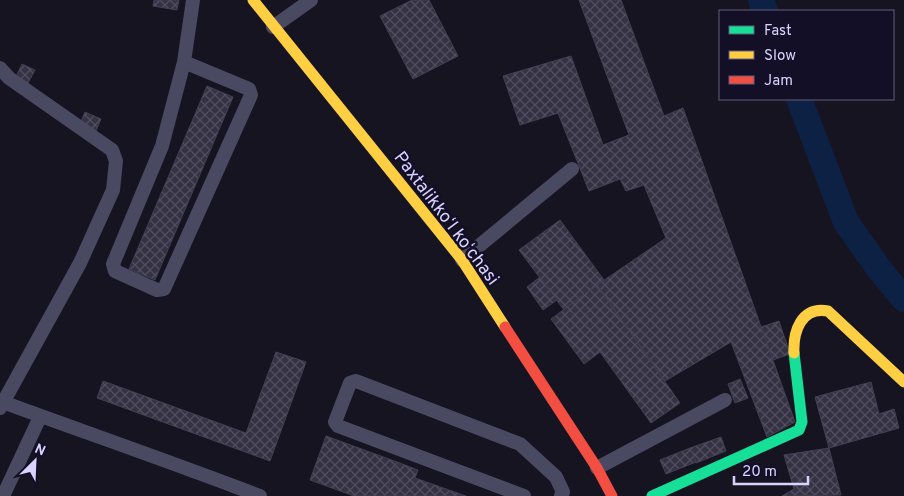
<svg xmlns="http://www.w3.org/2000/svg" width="904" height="496" font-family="Overpass,sans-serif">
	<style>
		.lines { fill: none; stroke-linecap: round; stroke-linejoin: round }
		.canal { stroke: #0d2144; stroke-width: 26 }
		.building { fill: url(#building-cross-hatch); stroke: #433f54 }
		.lane { stroke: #4a4962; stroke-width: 14 }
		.fast { stroke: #16e098; stroke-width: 11 }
		.slow { stroke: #ffcf43; stroke-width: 11 }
		.jam { stroke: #f24e42; stroke-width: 11 }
		.labels { text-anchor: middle; stroke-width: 5; stroke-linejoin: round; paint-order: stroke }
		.street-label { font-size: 18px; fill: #d9d4ff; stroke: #130f26 }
	</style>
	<defs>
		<pattern id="building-cross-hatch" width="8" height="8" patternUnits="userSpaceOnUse" patternTransform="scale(1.25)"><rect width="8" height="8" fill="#343243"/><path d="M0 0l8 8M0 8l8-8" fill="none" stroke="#514f5f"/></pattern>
	</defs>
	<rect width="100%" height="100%" fill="#161421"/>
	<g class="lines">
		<g class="canal">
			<path d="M 761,0 L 765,11"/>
			<path d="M 799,99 L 846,222 L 879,269 L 904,299"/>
		</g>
	</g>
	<g class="building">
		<path d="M 154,0 L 179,0 L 177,10 L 153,6 Z"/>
		<path d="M 412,0 L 429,0 L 458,56 L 413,79 L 380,16 Z"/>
		<path d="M 579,0 L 621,0 L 664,116 L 683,108 L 795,422 L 767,437 L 731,342 L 665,381 L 597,285 L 666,238 L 644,185 L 626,191 L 620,179 L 589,191 L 558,113 L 520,125 L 503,76 L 571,56 L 603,145 L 629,135 Z"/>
		<path d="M 22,64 L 35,70 L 28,83 L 16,77 Z"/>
		<path d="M 207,86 L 233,97 L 155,280 L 129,269 Z"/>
		<path d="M 85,112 L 101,119 L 96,131 L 80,124 Z"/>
		<path d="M 560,220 L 604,280 L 564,310 L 519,250 Z"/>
		<path d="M 540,277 L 557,300 L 543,310 L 527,287 Z"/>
		<path d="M 597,285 L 680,403 L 651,423 L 600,352 L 584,364 L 551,319 Z"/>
		<path d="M 779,321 L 790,354 L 773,360 L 761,327 Z"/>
		<path d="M 276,352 L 306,362 L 270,461 L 97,398 L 103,381 L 246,433 Z"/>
		<path d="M 740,379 L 748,398 L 735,403 L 728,384 Z"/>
		<path d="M 871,382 L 879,414 L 894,409 L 899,428 L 829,448 L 815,397 Z"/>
		<path d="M 326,436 L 397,462 L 385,496 L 354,496 L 310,480 Z"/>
		<path d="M 721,437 L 726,451 L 696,463 L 690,448 Z"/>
		<path d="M 690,448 L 696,462 L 666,474 L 660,460 Z"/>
		<path d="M 829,448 L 841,495 L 782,496 L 794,489 L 784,455 Z"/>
		<path d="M 397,462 L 418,470 L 415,478 L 466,496 L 385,496 Z"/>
	</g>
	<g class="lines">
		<g class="lane">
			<path d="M 273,27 L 311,0"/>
			<path d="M 184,62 L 249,89 L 251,95 L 164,289 L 157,290 L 115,271 L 113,264 L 162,146 L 184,62 L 193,0"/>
			<path d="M 0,68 L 9,78 L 112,150 L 116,161 L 113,190 L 80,263 L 0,408"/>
			<path d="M 462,260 L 572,169"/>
			<path d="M 0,401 C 87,433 174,463 260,496"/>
			<path d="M 597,468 L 725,400"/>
			<path d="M 3,496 L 40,417"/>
			<path d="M 524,496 L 338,426 L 335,422 L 350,383 L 356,381 L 520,444 L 556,477 L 563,492 L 561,496"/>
		</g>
		<path class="fast" d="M 652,496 L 799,430 L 802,422 L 794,353"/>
		<g class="slow">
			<path d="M 253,0 L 462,260 L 505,327"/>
			<path d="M 794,353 C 793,332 801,306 828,311 L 904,382"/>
		</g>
		<path class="jam" d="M 505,327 L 597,468 L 612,496"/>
	</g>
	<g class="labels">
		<g class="street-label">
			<text transform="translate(447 218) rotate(53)" y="6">Paxtalikkoʻl koʻchasi</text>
		</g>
	</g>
	<rect x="719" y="10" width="175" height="90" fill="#130f26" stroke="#625e7d"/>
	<rect x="729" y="26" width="25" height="8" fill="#16e098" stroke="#625e7d"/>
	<text x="764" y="35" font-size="15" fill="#d9d4ff">Fast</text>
	<rect x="729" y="51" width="25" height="8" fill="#ffcf43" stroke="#625e7d"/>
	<text x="764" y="60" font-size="15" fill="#d9d4ff">Slow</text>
	<rect x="729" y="76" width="25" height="8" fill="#f24e42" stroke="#625e7d"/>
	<text x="764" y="85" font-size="15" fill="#d9d4ff">Jam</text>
	<g transform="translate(35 461) rotate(24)" stroke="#130f26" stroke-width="4" paint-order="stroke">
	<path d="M0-4L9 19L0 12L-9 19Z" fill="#d9d4ff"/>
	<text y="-8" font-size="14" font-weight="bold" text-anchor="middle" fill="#d9d4ff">N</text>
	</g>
	<path d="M734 476v8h74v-8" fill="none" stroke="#d9d4ff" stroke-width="2.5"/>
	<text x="742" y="476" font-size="15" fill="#d9d4ff" stroke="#130f26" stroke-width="4" paint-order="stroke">20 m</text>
</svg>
